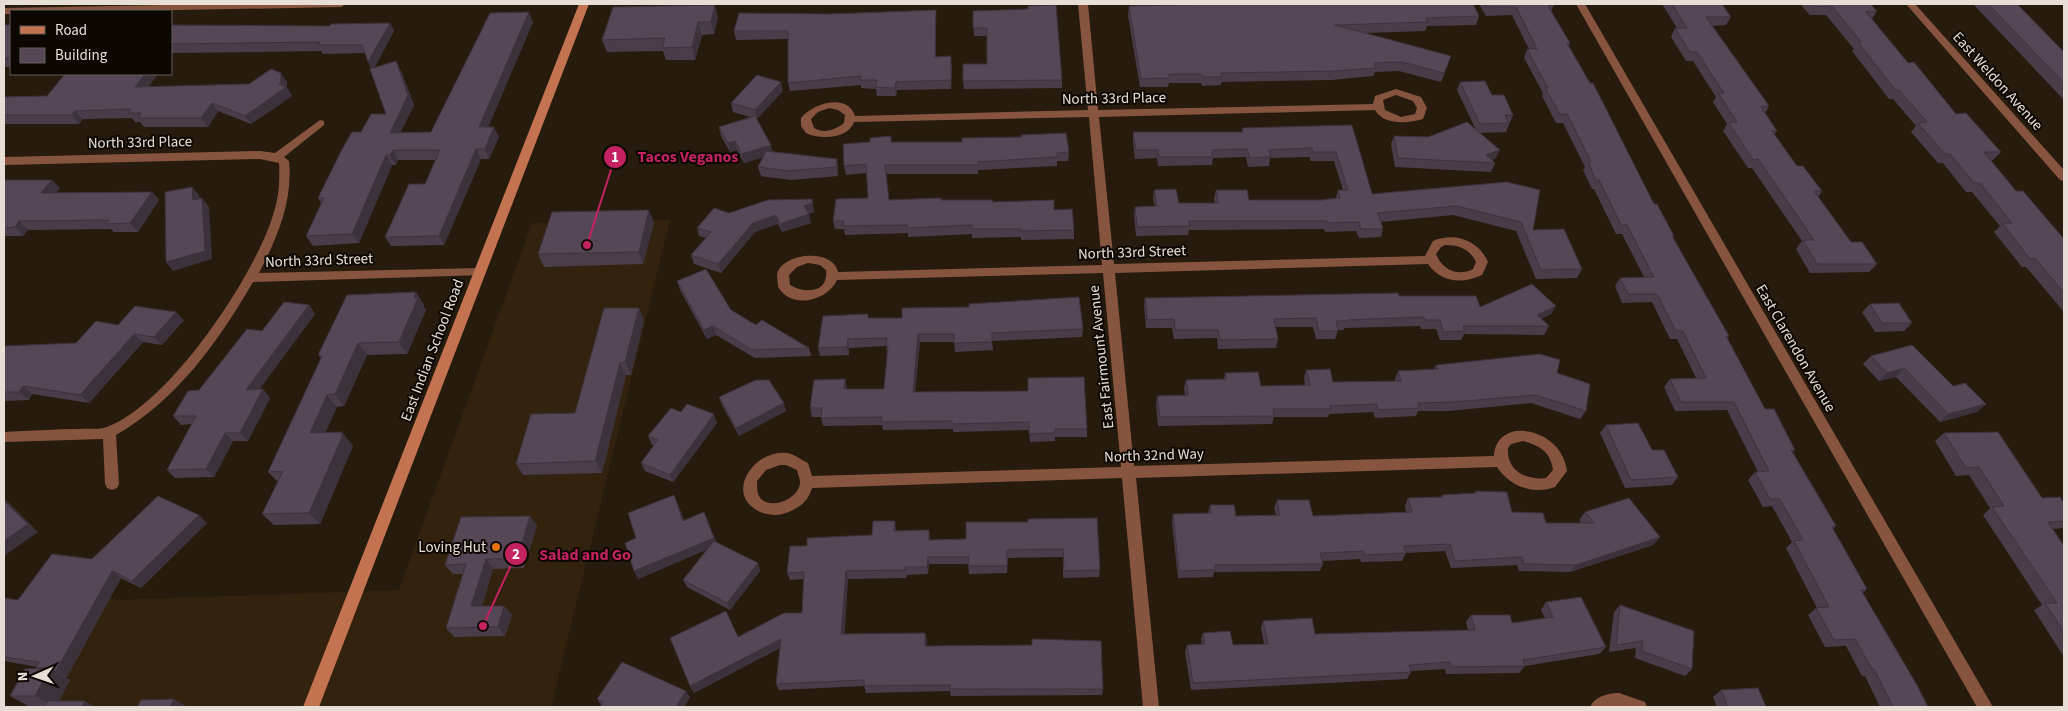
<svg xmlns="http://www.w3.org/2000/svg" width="2068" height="711" font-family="'Source Sans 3',sans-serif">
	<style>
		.built { fill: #33220e }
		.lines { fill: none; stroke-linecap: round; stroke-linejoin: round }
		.street { fill: #87553f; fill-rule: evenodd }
		.secondary { fill: #c37350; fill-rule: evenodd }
		.wall { fill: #493d4a }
		.shaded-wall { fill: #3c323c }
		.building { fill: #554756; stroke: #3c323c }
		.food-dot { fill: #e8710a; stroke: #0c0703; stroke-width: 2 }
		.labels { text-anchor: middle; stroke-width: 4; stroke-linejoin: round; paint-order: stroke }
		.street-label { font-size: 15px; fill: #e7dfd5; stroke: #0c0703 }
		.poi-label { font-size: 15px; fill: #e7dfd5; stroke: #0c0703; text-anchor: end }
		.leader { fill: none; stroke: #c42261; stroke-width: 2 }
		.callout-dot { fill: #c42261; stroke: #0c0703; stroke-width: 2 }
		.mark-label { font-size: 15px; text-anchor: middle; font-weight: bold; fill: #fff }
		.callout-label { font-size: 16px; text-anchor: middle; font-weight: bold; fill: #c42261; stroke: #0c0703; stroke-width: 4; stroke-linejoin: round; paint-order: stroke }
	</style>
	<rect width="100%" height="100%" fill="#271b0d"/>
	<path class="built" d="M 670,220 L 551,707 L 25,707 L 88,598 L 112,598 L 117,600 L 399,590 L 532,223 Z"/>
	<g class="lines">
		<g class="street">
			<path d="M 218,4 L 346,4 L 341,7 L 127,11 L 11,11 L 11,14 L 4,14 L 4,8 Z"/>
			<path d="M 1078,4 L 1088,4 L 1098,110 L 1373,104 L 1375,96 L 1396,89 L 1421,97 L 1427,108 L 1423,119 C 1409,123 1384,126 1375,110 L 1099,117 L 1114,264 L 1425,256 L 1433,241 C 1455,232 1478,240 1488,262 L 1482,275 C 1463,284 1441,283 1428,264 L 1115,273 L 1134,466 L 1494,456 C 1496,415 1562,427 1567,471 L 1555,487 C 1533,495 1509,486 1497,467 L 1136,478 L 1159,707 L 1143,707 L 1122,478 L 812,488 C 808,502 799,508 786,513 C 778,516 770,515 763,513 C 722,498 752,449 787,453 C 794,454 801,460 808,463 L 812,476 L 1121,467 L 1103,273 L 837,280 C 827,301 792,310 778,287 C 778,283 777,279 777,275 C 780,253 833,247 838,272 L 1102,265 L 1089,117 L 854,122 C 848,139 820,140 806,133 L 801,126 L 801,118 C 812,104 847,92 855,116 L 1088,110 ZM 1396,95 L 1413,101 L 1417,108 L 1415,114 L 1401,117 L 1385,110 L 1383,100 ZM 829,108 L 838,110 L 845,115 L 844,123 C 835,130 824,134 814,128 L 811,119 L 818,112 ZM 1445,245 C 1459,245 1470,249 1476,262 L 1473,269 C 1458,277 1442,270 1436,254 L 1441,247 ZM 808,263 L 820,265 L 826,270 C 829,293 805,294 790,285 L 789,275 L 797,267 ZM 1523,441 C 1539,445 1551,452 1553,470 L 1546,478 C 1526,481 1506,470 1508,448 L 1511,444 ZM 780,465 L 786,465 L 797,470 C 798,474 800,479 800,482 C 800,500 765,513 758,494 C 757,490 757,485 757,481 L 766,470 Z"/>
			<path d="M 1576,4 L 1585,4 L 1993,707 L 1977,707 Z"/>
			<path d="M 1906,4 L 1915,4 L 2064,170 L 2064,181 L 2060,180 Z"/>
			<path d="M 320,120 L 324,121 L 324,125 L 284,157 L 289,161 C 293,202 277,238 259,273 L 480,268 L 484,269 L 486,272 L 484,275 L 253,282 C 218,342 177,400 116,435 L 119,484 L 117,488 L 112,490 L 107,488 L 105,484 L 103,439 L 4,442 L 4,432 C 29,431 55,429 80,429 C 89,428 99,430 107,427 C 169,404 256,275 274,212 C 279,196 280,179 279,163 L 260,159 L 4,165 L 4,157 L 260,151 L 275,153 Z"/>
			<path d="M 1619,693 L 1645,702 L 1647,707 L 1590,707 C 1594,697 1608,693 1619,693 Z"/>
		</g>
		<path class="secondary" d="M 579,4 L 589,4 L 319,707 L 303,707 Z"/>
	</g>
	<g class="wall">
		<path d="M 1319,4 L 1473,4 L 1479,16 L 1476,25 L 1427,26 L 1425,31 L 1364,33 L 1448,65 L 1441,82 L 1399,71 L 1375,72 L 1373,76 L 1332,80 L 1221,82 L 1221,85 L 1202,86 L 1201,83 L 1169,83 L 1168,87 L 1140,87 L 1128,15 L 1129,6 Z"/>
		<path d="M 1479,4 L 1554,4 L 1551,12 L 1570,43 L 1568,47 L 1654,204 L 1674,236 L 1673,239 L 1729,336 L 1727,338 L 1765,409 L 1795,450 L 1793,452 L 1836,526 L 1833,529 L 1867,589 L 1863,593 L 1928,707 L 1880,707 L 1865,676 L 1862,676 L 1846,646 L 1825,647 L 1808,615 L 1816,608 L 1817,608 L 1786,548 L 1792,542 L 1772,506 L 1763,507 L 1748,480 L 1755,472 L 1758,472 L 1727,410 L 1675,411 L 1664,387 L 1670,379 L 1696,378 L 1677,339 L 1670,339 L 1652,302 L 1622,303 L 1615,286 L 1620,278 L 1644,277 L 1622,234 L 1616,234 L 1594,189 L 1592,189 L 1583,170 L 1585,167 L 1563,123 L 1556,123 L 1542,96 L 1543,93 L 1524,58 L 1527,49 L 1529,49 L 1512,15 L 1486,16 Z"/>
		<path d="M 1662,4 L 1722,4 L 1731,17 L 1726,25 L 1712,26 L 1769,106 L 1765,113 L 1777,131 L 1774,135 L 1797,166 L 1822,191 L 1818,197 L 1851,242 L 1877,264 L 1869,272 L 1810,273 L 1796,249 L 1802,241 L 1752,168 L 1748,168 L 1723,131 L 1727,124 L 1713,102 L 1716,97 L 1693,61 L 1686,61 L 1671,37 L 1675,28 L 1677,28 Z"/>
		<path d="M 1800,4 L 1870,4 L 1877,11 L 1872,19 L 1908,63 L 1956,114 L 2001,152 L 1993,160 L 1990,161 L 2016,191 L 2064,239 L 2064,312 L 2026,267 L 2022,267 L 1994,232 L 2000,226 L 1972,192 L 1966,192 L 1943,163 L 1938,163 L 1911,132 L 1916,126 L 1893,99 L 1889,99 L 1852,51 L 1854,49 L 1826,15 L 1810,15 Z"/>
		<path d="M 1973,4 L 2017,4 L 2064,52 L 2064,100 Z"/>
		<path d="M 973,11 L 1062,80 L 1062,88 L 964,89 L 963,81 L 987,64 L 987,36 L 974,36 Z"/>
		<path d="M 718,17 L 714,34 L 702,35 L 695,60 L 666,60 L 663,51 L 607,52 L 602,40 Z"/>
		<path d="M 936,18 L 936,57 L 952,65 L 951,89 L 897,90 L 896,96 L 877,96 L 876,89 L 861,88 L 861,85 L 790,91 L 788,83 L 788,39 L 736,40 L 734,31 Z"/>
		<path d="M 533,22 L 488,127 L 499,137 L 489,159 L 481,159 L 444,245 L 391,246 L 385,237 L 425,184 L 435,160 L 398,160 L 396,165 L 392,165 L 359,243 L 313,246 L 306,236 L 321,203 L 318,198 L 361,132 L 386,114 L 371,69 L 365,53 L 323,54 L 321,51 L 173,53 L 171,55 L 171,25 L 330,26 L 390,23 L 394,31 L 374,68 L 401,71 L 414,105 L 400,133 L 431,132 Z"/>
		<path d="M 4,25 L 11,25 L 11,67 L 5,67 L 4,65 Z"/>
		<path d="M 65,74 L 158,74 L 148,87 L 249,84 L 287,82 L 287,88 L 292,96 L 251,124 L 218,111 L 208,127 L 144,127 L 140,122 L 135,122 L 132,118 L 83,119 L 79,124 L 4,124 L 4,97 L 47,96 Z"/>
		<path d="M 1460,82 L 1492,95 L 1513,115 L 1506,132 L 1480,133 L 1496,158 L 1492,160 L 1495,163 L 1491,172 L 1395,167 L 1391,144 L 1394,136 L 1428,137 L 1475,128 L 1457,90 Z"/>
		<path d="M 783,91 L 757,119 L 773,152 L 837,159 L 838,168 L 838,176 L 791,180 L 761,176 L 758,167 L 764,157 L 744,163 L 737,150 L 730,152 L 721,136 L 719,127 L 750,117 L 733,112 L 731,103 Z"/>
		<path d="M 1352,125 L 1372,194 L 1507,182 L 1533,230 L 1582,269 L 1577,278 L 1536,279 L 1516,231 L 1453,215 L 1381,222 L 1383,229 L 1381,237 L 1359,238 L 1356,231 L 1325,232 L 1324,229 L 1189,230 L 1188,235 L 1136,236 L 1134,215 L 1135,207 L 1155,206 L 1153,199 L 1154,190 L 1179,203 L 1215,203 L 1214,199 L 1216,190 L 1249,200 L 1321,200 L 1336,198 L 1338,190 L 1343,190 L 1334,161 L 1310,161 L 1310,157 L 1270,158 L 1269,166 L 1248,167 L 1246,157 L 1213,158 L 1212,165 L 1158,166 L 1157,158 L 1135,159 L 1133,141 L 1133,132 L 1242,132 L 1242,128 Z"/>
		<path d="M 892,142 L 1069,152 L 1068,161 L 1057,161 L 1057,166 L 978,170 L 978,174 L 886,174 L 889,200 L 992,202 L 1054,210 L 1074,230 L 1074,239 L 1021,240 L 1021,237 L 972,238 L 972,234 L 908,237 L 908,233 L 845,235 L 844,229 L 835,229 L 833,221 L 868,198 L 867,173 L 846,175 L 844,166 Z"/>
		<path d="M 4,180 L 60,188 L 56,193 L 152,192 L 159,200 L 138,232 L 114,232 L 111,229 L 28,230 L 23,236 L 4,236 Z"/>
		<path d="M 812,199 L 814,212 L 808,214 L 811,223 L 782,232 L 778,224 L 755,232 L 721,273 L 694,264 L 691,255 L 706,238 L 699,236 L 697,228 L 729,213 Z"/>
		<path d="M 654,223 L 643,264 L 544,267 L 538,254 Z"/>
		<path d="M 677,281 L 731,310 L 756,325 L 809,348 L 811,356 L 755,358 L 716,335 L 707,339 L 680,290 Z"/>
		<path d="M 416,292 L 424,305 L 423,306 L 426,310 L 407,354 L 367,355 L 344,406 L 337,407 L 325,433 L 342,432 L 353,446 L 320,524 L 274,525 L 262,514 L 278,482 L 268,472 L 321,358 L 319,356 Z"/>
		<path d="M 1399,296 L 1480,307 L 1556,306 L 1551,314 L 1541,319 L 1549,326 L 1544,335 L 1464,334 L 1461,340 L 1440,340 L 1436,329 L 1421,329 L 1420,326 L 1344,328 L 1344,330 L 1338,330 L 1335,339 L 1316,339 L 1313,327 L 1276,327 L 1278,339 L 1276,348 L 1218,349 L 1217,338 L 1174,339 L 1172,328 L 1146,328 L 1144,306 L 1145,298 Z"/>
		<path d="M 1870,304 L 1912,323 L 1904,331 L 1875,332 L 1862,312 Z"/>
		<path d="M 309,305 L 315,314 L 259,389 L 263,389 L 270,398 L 248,441 L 233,441 L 214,477 L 175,478 L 167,470 L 192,424 L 181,425 L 173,416 L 262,331 Z"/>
		<path d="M 639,308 L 644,320 L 631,375 L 626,375 L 602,473 L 523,475 L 516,464 L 575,413 Z"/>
		<path d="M 869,318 L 1083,329 L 1082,337 L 992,341 L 993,350 L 955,352 L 954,342 L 920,342 L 915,392 L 1087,429 L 1087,437 L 1055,437 L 1055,441 L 1030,442 L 1029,430 L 953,432 L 953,429 L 883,430 L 882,425 L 823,426 L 821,417 L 812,417 L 810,408 L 845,379 L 847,389 L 884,389 L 887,354 L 886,346 L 849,348 L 849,355 L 820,356 L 818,348 Z"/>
		<path d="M 184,320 L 162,345 L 143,342 L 89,403 L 32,394 L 29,400 L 4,401 L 4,346 L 76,343 L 118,325 Z"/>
		<path d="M 1871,356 L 1953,386 L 1977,412 L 1940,422 L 1896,377 L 1879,381 L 1863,364 Z"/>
		<path d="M 1436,365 L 1557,373 L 1586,411 L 1580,419 L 1531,403 L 1449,411 L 1418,411 L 1416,416 L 1375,418 L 1373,412 L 1329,414 L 1328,417 L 1274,417 L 1272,424 L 1158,426 L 1156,404 L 1157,396 L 1185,395 L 1184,388 L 1186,380 L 1224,379 L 1225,373 L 1261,386 L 1305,385 L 1304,378 L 1306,370 L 1333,382 L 1395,381 L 1395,379 L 1398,371 L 1434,369 Z"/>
		<path d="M 719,397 L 786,411 L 739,436 L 722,405 Z"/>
		<path d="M 681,412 L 717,423 L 673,482 L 645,471 L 641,463 L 654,445 L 652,445 L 648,436 Z"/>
		<path d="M 1606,425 L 1652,450 L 1678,477 L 1672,485 L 1625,488 L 1600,433 Z"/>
		<path d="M 1944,433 L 2042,498 L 2064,503 L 2064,528 L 2052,529 L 2064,546 L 2064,657 L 2034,610 L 2042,605 L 1983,515 L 1990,508 L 1969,475 L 1956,476 L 1935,441 Z"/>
		<path d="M 1475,491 L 1512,512 L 1546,523 L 1582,523 L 1579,520 L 1585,512 L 1660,537 L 1653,545 L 1570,572 L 1519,571 L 1517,565 L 1451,568 L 1445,551 L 1406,553 L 1402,561 L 1361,562 L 1360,559 L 1322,561 L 1323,564 L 1320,571 L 1214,572 L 1213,577 L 1178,578 L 1172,522 L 1173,514 L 1208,513 L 1210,505 L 1236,516 L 1276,515 L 1274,508 L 1277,500 L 1313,516 L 1406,512 L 1405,506 L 1408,498 L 1441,497 L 1442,495 L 1474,493 Z"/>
		<path d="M 674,495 L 684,520 L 704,512 L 716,542 L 758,563 L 760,571 L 730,610 L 687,587 L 683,580 L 706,550 L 638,579 L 636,538 Z"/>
		<path d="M 1028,522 L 1100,570 L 1099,577 L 1063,578 L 1063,557 L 1008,558 L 1007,573 L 969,574 L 968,564 L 929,564 L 928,574 L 907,575 L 906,578 L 848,579 L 844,634 L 927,640 L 926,646 L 1103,689 L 1102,695 L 951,696 L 950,691 L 866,693 L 864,686 L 779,690 L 776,684 L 780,648 L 694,693 L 690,686 L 738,637 L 802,613 L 804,579 L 790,580 L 787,573 L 807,546 L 872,535 L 896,528 L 896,531 L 929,530 L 930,540 L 966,539 Z"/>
		<path d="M 207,523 L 141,588 L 121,578 L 67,677 L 65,677 L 70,680 L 59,701 L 96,707 L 30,707 L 10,696 L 37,667 L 4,661 L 4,598 L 18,600 L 92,559 Z"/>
		<path d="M 537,525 L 524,568 L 493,569 L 482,606 L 504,606 L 512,615 L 505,636 L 454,637 L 446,628 L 463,574 L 453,574 L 445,565 Z"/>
		<path d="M 1546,602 L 1606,647 L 1599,654 L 1525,666 L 1519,673 L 1446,674 L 1445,669 L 1411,671 L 1411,672 L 1407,679 L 1191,690 L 1185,652 L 1187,645 L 1202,644 L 1201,639 L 1203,633 L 1233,645 L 1264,644 L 1261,628 L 1263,621 L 1315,634 L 1468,630 L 1466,622 L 1471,615 L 1512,623 L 1545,618 L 1541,610 Z"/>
		<path d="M 1620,605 L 1692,669 L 1685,676 L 1635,658 L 1636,648 L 1609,652 L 1614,612 Z"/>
		<path d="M 1721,690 L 1766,707 L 1717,707 L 1713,697 Z"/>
		<path d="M 690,697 L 684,707 L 600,707 L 601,705 L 597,699 Z"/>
	</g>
	<g class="shaded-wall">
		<path d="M 715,5 L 718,17 L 714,34 L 711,22 Z"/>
		<path d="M 936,10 L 936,65 L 935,57 Z"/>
		<path d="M 529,12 L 533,22 L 484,137 L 479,127 Z"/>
		<path d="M 698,22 L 702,35 L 695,60 L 692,47 Z"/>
		<path d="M 390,23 L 394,31 L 373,71 L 368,62 Z"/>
		<path d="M 396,61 L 401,71 L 414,105 L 395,143 L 390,133 Z"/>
		<path d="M 281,73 L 287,82 L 287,88 L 292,96 L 251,124 L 245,116 L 279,84 Z"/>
		<path d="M 145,74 L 158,74 L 141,96 L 135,87 Z"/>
		<path d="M 781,82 L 783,91 L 757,119 L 755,110 Z"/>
		<path d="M 896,82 L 897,90 L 896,96 L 895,88 Z"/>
		<path d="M 212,103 L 218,111 L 208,127 L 201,118 Z"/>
		<path d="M 75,111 L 83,119 L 79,124 L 72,115 Z"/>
		<path d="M 494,127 L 499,137 L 489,159 L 485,149 Z"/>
		<path d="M 735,141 L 737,150 L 730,152 L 728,143 Z"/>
		<path d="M 771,145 L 773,154 L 744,163 L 742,154 Z"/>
		<path d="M 476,149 L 481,159 L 444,245 L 439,236 Z"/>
		<path d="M 393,150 L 398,160 L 396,165 L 390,155 Z"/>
		<path d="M 1500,150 L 1496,158 L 1486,163 L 1486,155 Z"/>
		<path d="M 386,155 L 392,165 L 359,243 L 352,234 Z"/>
		<path d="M 837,159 L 838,168 L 838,176 L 836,167 Z"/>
		<path d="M 52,180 L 60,188 L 49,202 L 41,193 Z"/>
		<path d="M 192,187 L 199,195 L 200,209 L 193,200 Z"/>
		<path d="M 152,192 L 159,200 L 138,232 L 130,223 Z"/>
		<path d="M 202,198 L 209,207 L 212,259 L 173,271 L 166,262 Z"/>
		<path d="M 812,203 L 814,212 L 806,215 L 804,206 Z"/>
		<path d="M 649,210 L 654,223 L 643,264 L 639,252 Z"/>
		<path d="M 809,214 L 811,223 L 782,232 L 780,224 Z"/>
		<path d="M 776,215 L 778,224 L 755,232 L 721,273 L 718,264 L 753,223 Z"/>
		<path d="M 19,221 L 28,230 L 23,236 L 15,227 Z"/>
		<path d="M 416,292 L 424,305 L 423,306 L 426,310 L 407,354 L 399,342 Z"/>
		<path d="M 309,305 L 315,314 L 253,398 L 246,390 Z"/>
		<path d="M 1556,306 L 1551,314 L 1532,323 L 1537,315 Z"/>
		<path d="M 639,308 L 644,320 L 631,375 L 625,362 Z"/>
		<path d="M 176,312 L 184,320 L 162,345 L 154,337 Z"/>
		<path d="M 713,326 L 716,335 L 707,339 L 704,330 Z"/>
		<path d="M 134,334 L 143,342 L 89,403 L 80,395 Z"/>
		<path d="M 918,334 L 920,342 L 914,401 L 913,392 Z"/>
		<path d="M 848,339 L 849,348 L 849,355 L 847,347 Z"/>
		<path d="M 358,343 L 367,355 L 344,406 L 335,394 Z"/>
		<path d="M 620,363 L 626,375 L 602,473 L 595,461 Z"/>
		<path d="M 1904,368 L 1896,377 L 1879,381 L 1887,373 Z"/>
		<path d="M 845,379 L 847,388 L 846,397 L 844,389 Z"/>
		<path d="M 23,386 L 32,394 L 29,400 L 19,392 Z"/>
		<path d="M 263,389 L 270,398 L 248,441 L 240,433 Z"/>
		<path d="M 327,395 L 337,407 L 320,445 L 310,433 Z"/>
		<path d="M 784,403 L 786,411 L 739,436 L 736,428 Z"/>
		<path d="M 1986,404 L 1977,412 L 1940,422 L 1948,414 Z"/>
		<path d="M 714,414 L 717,423 L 673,482 L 670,475 Z"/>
		<path d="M 342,432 L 353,446 L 320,524 L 309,513 Z"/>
		<path d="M 225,433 L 233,441 L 214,477 L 206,469 Z"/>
		<path d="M 674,495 L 677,502 L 687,528 L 683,521 Z"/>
		<path d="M 4,498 L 38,532 L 4,556 Z"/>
		<path d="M 704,512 L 717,545 L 638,579 L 634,571 Z"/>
		<path d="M 199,515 L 207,523 L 141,588 L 132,581 Z"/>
		<path d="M 530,516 L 537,525 L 524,568 L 517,559 Z"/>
		<path d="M 895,521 L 896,528 L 895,538 L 894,531 Z"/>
		<path d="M 1660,537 L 1653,545 L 1570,572 L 1576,565 Z"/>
		<path d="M 928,557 L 929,564 L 928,574 L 927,567 Z"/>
		<path d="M 486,559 L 493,569 L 479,616 L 471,606 Z"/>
		<path d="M 758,563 L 760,571 L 730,610 L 727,603 Z"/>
		<path d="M 112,571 L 121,578 L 67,677 L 56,671 Z"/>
		<path d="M 846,571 L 848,579 L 844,641 L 841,634 Z"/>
		<path d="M 504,606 L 512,615 L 505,636 L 498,627 Z"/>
		<path d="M 925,633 L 927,640 L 926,653 L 925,646 Z"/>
		<path d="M 781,639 L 783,646 L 694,693 L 690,686 Z"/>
		<path d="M 50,668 L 70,680 L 56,707 L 35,696 Z"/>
		<path d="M 686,691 L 690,697 L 684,707 L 676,707 Z"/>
		<path d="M 174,699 L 187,707 L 170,707 Z"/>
		<path d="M 85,701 L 96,707 L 82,707 Z"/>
	</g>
	<g class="building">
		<path d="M 1225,4 L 1321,4 L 1320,4 L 1473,4 L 1479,16 L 1426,18 L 1428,22 L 1335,25 L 1451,56 L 1444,73 L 1402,62 L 1374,63 L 1376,68 L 1335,71 L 1221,73 L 1222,77 L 1203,77 L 1202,74 L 1169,74 L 1169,78 L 1141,79 L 1129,6 Z"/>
		<path d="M 1487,4 L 1554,4 L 1554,5 L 1548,6 L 1570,43 L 1567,43 L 1590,83 L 1593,83 L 1654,204 L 1657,204 L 1674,236 L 1672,236 L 1729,336 L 1726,336 L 1765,409 L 1774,409 L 1795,450 L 1791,450 L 1836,526 L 1832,527 L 1867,589 L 1861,590 L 1917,685 L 1928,707 L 1893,707 L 1874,669 L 1872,669 L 1855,639 L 1834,640 L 1816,608 L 1829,607 L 1794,541 L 1803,540 L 1780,499 L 1770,499 L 1755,472 L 1769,471 L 1734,402 L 1681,402 L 1670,379 L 1706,378 L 1683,331 L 1676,331 L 1657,294 L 1628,294 L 1620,278 L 1654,277 L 1627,225 L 1621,225 L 1599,180 L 1596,180 L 1588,162 L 1591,162 L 1567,114 L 1560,114 L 1545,88 L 1548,88 L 1527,49 L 1537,49 L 1516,7 L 1489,7 Z"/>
		<path d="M 1672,4 L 1722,4 L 1731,17 L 1706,17 L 1769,106 L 1761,107 L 1777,131 L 1772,131 L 1797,166 L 1803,166 L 1822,191 L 1814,191 L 1851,242 L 1862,242 L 1877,264 L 1817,264 L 1803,240 L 1814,240 L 1758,159 L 1753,160 L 1729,123 L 1737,122 L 1718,93 L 1724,93 L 1697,52 L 1690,52 L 1675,28 L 1687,28 Z"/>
		<path d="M 1813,4 L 1870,4 L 1877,11 L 1866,12 L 1908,63 L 1914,62 L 1956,114 L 1966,113 L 2001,152 L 1984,152 L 2016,191 L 2023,191 L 2064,239 L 2064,293 L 2035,258 L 2030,259 L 2002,223 L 2012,223 L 1980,183 L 1974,183 L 1950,154 L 1945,154 L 1918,123 L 1927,122 L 1899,90 L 1895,90 L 1858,42 L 1861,42 L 1832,6 L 1815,7 Z"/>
		<path d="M 1988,4 L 2017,4 L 2064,52 L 2064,83 Z"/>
		<path d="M 715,5 L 711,22 L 698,22 L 692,47 L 662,48 L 665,38 L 602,40 L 613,7 Z"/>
		<path d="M 1056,5 L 1062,80 L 963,81 L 963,64 L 987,64 L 987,28 L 973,28 L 973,11 L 1028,9 L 1028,6 Z"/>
		<path d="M 936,10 L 935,57 L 951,56 L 951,80 L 896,82 L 895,88 L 875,87 L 877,80 L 860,80 L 861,76 L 788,83 L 788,31 L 734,31 L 739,13 L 830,14 Z"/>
		<path d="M 529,12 L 479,127 L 494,127 L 485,149 L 476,149 L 439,236 L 385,237 L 409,184 L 425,184 L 440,150 L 393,150 L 390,155 L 386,155 L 352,234 L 306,236 L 324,198 L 318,198 L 340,153 L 352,132 L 361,132 L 371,114 L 386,114 L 370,69 L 396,61 L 408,95 L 390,133 L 431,132 L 490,13 Z"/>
		<path d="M 390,23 L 368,62 L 362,45 L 318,45 L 320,42 L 171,44 L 171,25 L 330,26 L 331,24 Z"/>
		<rect x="4" y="25" width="7" height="33"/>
		<path d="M 271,69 L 281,73 L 281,83 L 279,84 L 286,87 L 245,116 L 212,103 L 201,118 L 138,118 L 141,113 L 128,113 L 131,109 L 75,111 L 72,115 L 4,115 L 4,97 L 47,96 L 65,74 L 145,74 L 135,87 L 249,84 Z"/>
		<path d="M 757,75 L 781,82 L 755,110 L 731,103 Z"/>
		<path d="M 1485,81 L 1492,95 L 1504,95 L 1513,115 L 1505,115 L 1509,123 L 1480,124 L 1460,82 Z"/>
		<path d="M 755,116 L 771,145 L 742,154 L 735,141 L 728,143 L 719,127 Z"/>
		<path d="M 1467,122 L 1500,150 L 1486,155 L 1495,163 L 1398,158 L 1394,136 L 1428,137 Z"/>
		<path d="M 1352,125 L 1372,194 L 1507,182 L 1540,190 L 1533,230 L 1564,229 L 1582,269 L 1541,270 L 1521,222 L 1457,206 L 1378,213 L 1383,229 L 1361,229 L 1359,222 L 1327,223 L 1327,221 L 1189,221 L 1190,226 L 1137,227 L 1135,207 L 1157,206 L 1154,190 L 1176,189 L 1179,203 L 1218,203 L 1216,190 L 1247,190 L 1249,200 L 1321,200 L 1340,198 L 1338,190 L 1348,190 L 1336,152 L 1313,152 L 1312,148 L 1269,150 L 1271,157 L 1250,158 L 1247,149 L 1212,150 L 1213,157 L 1159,157 L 1158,150 L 1136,150 L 1133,132 L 1243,132 L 1242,128 Z"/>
		<path d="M 1066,133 L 1069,152 L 1057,153 L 1057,157 L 978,162 L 978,165 L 885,165 L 889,200 L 941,198 L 941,200 L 993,200 L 992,202 L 1054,200 L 1054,210 L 1072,209 L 1074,230 L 1021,231 L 1021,229 L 972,229 L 972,225 L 907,228 L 907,225 L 843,226 L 844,221 L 833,221 L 836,199 L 868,198 L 866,164 L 844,166 L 843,144 L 870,142 L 870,138 L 891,136 L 891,142 L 962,142 L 962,138 L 1021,137 L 1021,135 Z"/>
		<path d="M 766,151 L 837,159 L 836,167 L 789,171 L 758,167 Z"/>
		<path d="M 4,180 L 52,180 L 41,193 L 152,192 L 130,223 L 106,224 L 109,220 L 19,221 L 15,227 L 4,228 Z"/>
		<path d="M 192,187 L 193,200 L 202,198 L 205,251 L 166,262 L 165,192 Z"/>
		<path d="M 812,199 L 812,203 L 804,206 L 809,214 L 780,224 L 776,215 L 753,223 L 718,264 L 691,255 L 711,232 L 697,228 L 714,208 L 729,213 L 768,200 Z"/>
		<path d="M 649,210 L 639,252 L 538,254 L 552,212 Z"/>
		<path d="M 706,269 L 731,310 L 756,325 L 762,320 L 809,348 L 752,350 L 713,326 L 704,330 L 677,281 Z"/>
		<path d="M 1532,284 L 1556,306 L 1537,315 L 1549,326 L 1463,326 L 1465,331 L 1443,332 L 1440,320 L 1425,320 L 1424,317 L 1346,320 L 1347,321 L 1336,321 L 1338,331 L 1319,331 L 1316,318 L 1274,319 L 1278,339 L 1220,340 L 1218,330 L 1175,330 L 1174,319 L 1147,320 L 1145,298 L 1398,293 L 1399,296 L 1476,296 L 1480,307 Z"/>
		<path d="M 416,292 L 414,298 L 418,298 L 399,342 L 358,343 L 335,394 L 327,395 L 310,433 L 342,432 L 341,435 L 343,435 L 309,513 L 262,514 L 283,471 L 268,472 L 322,356 L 319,356 L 319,353 L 347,295 Z"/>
		<path d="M 1079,297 L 1083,329 L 992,333 L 992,342 L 954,343 L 954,334 L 918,334 L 913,392 L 1028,391 L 1028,378 L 1084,377 L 1087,429 L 1055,429 L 1055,433 L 1029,434 L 1029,422 L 952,424 L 952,421 L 881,422 L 882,417 L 821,418 L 822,408 L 810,408 L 814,380 L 845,379 L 844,389 L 884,389 L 888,346 L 886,346 L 887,338 L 848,339 L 847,347 L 818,348 L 823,316 L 868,314 L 868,318 L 902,318 L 902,308 L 969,307 L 969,304 Z"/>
		<path d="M 284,302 L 309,305 L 246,390 L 263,389 L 240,433 L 225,433 L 206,469 L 167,470 L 196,416 L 173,416 L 188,391 L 199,390 L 247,329 L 262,331 Z"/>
		<path d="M 1899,303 L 1912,323 L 1882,323 L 1870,304 Z"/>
		<path d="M 135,306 L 176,312 L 154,337 L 134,334 L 80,395 L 23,386 L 19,392 L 4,392 L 4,346 L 76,343 L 96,321 L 118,325 Z"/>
		<path d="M 604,308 L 639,308 L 625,362 L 620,363 L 595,461 L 516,464 L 531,414 L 575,413 Z"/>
		<path d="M 1912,345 L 1953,386 L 1965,383 L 1986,404 L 1948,414 L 1904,368 L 1887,373 L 1871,356 Z"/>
		<path d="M 1540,354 L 1560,360 L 1557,373 L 1590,384 L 1586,411 L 1536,395 L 1453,402 L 1418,403 L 1419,408 L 1378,410 L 1377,404 L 1330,406 L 1331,409 L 1273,409 L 1274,416 L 1160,417 L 1157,396 L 1188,395 L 1186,380 L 1226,379 L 1225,373 L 1258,372 L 1261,386 L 1310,385 L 1306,370 L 1330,369 L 1333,382 L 1401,381 L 1398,371 L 1438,369 L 1436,365 Z"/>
		<path d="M 756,380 L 769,380 L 784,403 L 736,428 L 719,397 Z"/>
		<path d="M 687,404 L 714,414 L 670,475 L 641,463 L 658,440 L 648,436 L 671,408 L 681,412 Z"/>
		<path d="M 1638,423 L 1652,450 L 1664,450 L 1678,477 L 1631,480 L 1606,425 Z"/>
		<path d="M 1998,432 L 2042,498 L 2060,497 L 2064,503 L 2064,521 L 2048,522 L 2064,546 L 2064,632 L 2045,603 L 2057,603 L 1992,507 L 2004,506 L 1979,467 L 1966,468 L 1944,433 Z"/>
		<path d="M 1475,491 L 1507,492 L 1512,512 L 1543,513 L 1546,523 L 1594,523 L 1585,512 L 1629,498 L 1660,537 L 1576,565 L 1524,564 L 1522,557 L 1455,561 L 1450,544 L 1404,546 L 1406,553 L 1364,555 L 1364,551 L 1320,553 L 1323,564 L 1215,565 L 1215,570 L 1179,571 L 1173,514 L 1211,513 L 1210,505 L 1234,505 L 1236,516 L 1280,515 L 1277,500 L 1309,500 L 1313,516 L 1412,512 L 1408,498 L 1443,497 L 1442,495 L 1476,493 Z"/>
		<path d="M 674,495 L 683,521 L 704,512 L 714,538 L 634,571 L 625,543 L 636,538 L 628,513 Z"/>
		<path d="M 158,496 L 199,515 L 132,581 L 112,571 L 56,671 L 54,671 L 50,668 L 36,668 L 39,662 L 4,657 L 4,598 L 18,600 L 52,554 L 92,559 Z"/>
		<path d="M 4,501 L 28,524 L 4,541 Z"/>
		<path d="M 530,516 L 517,559 L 486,559 L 471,606 L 504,606 L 498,627 L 446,628 L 466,564 L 445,565 L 461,517 Z"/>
		<path d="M 1097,518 L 1100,570 L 1064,571 L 1063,549 L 1007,550 L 1007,566 L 968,566 L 969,557 L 928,557 L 927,567 L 905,567 L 905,570 L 846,571 L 841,634 L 925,633 L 925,646 L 1032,645 L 1032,639 L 1101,641 L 1103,689 L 950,689 L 950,685 L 864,686 L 864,680 L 776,684 L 781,639 L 690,686 L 670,638 L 726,611 L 738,637 L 784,613 L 802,613 L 804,572 L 787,573 L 790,546 L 807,546 L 807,538 L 872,535 L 873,521 L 895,521 L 894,531 L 929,530 L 929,540 L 966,539 L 966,522 L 1028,522 L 1028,519 Z"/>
		<path d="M 714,541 L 758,563 L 727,603 L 683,580 Z"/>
		<path d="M 1581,597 L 1606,647 L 1523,660 L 1525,666 L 1451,667 L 1450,662 L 1409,665 L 1411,672 L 1193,683 L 1187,645 L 1205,644 L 1203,633 L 1230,631 L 1233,645 L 1268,644 L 1263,621 L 1312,618 L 1315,634 L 1475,630 L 1471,615 L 1510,615 L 1512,623 L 1553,617 L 1546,602 Z"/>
		<path d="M 1620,605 L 1694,631 L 1692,669 L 1642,651 L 1643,641 L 1616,645 Z"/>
		<path d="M 622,662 L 686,691 L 676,707 L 600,707 L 603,702 L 597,699 Z"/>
		<path d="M 50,668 L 35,696 L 10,696 L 25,669 Z"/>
		<path d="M 1758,688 L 1766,707 L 1728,707 L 1721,690 Z"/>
		<path d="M 174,699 L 170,707 L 137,707 L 141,700 Z"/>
		<path d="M 48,701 L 85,701 L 82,707 L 44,707 Z"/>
	</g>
	<circle class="food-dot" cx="496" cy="547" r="5"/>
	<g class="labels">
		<g class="street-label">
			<text transform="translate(1998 81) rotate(48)" y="5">East Weldon Avenue</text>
			<text transform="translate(1114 98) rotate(-1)" y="5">North 33rd Place</text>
			<text transform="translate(140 142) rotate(-1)" y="5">North 33rd Place</text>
			<text transform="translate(1132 252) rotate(-2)" y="5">North 33rd Street</text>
			<text transform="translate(319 260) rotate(-2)" y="5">North 33rd Street</text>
			<text transform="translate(1796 348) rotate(60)" y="5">East Clarendon Avenue</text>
			<text transform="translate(432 350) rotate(-69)" y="5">East Indian School Road</text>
			<text transform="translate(1101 357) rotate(-96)" y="5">East Fairmount Avenue</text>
			<text transform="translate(1154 455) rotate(-2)" y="5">North 32nd Way</text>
		</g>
		<g class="poi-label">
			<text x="486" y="552">Loving Hut</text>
		</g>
	</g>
	<path class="leader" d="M587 245L615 157M483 626L516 554"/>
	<g class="callout-dot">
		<circle cx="587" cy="245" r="5"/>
		<circle cx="483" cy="626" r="5"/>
		<circle cx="615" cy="157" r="12"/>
		<circle cx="516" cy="554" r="12"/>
	</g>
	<g class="mark-label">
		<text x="615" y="162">1</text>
		<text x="516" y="559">2</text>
	</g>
	<g class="callout-label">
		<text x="688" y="162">Tacos Veganos</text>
		<text x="585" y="560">Salad and Go</text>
	</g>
	<rect width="2068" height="711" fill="none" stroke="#e7dfd5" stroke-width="10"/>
	<rect x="10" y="10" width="162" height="65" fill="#0c0703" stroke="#645d57"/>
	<rect x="20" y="26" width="25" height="8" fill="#c37350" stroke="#645d57"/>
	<text x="55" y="35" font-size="15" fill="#e7dfd5">Road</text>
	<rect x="20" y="48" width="25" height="15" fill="#554756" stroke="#645d57"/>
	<text x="55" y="60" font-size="15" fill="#e7dfd5">Building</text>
	<g transform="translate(35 676) rotate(268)" stroke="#0c0703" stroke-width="4" paint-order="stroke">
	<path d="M0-4L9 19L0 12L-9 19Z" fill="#e7dfd5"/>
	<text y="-8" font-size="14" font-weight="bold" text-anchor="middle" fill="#e7dfd5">N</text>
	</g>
</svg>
